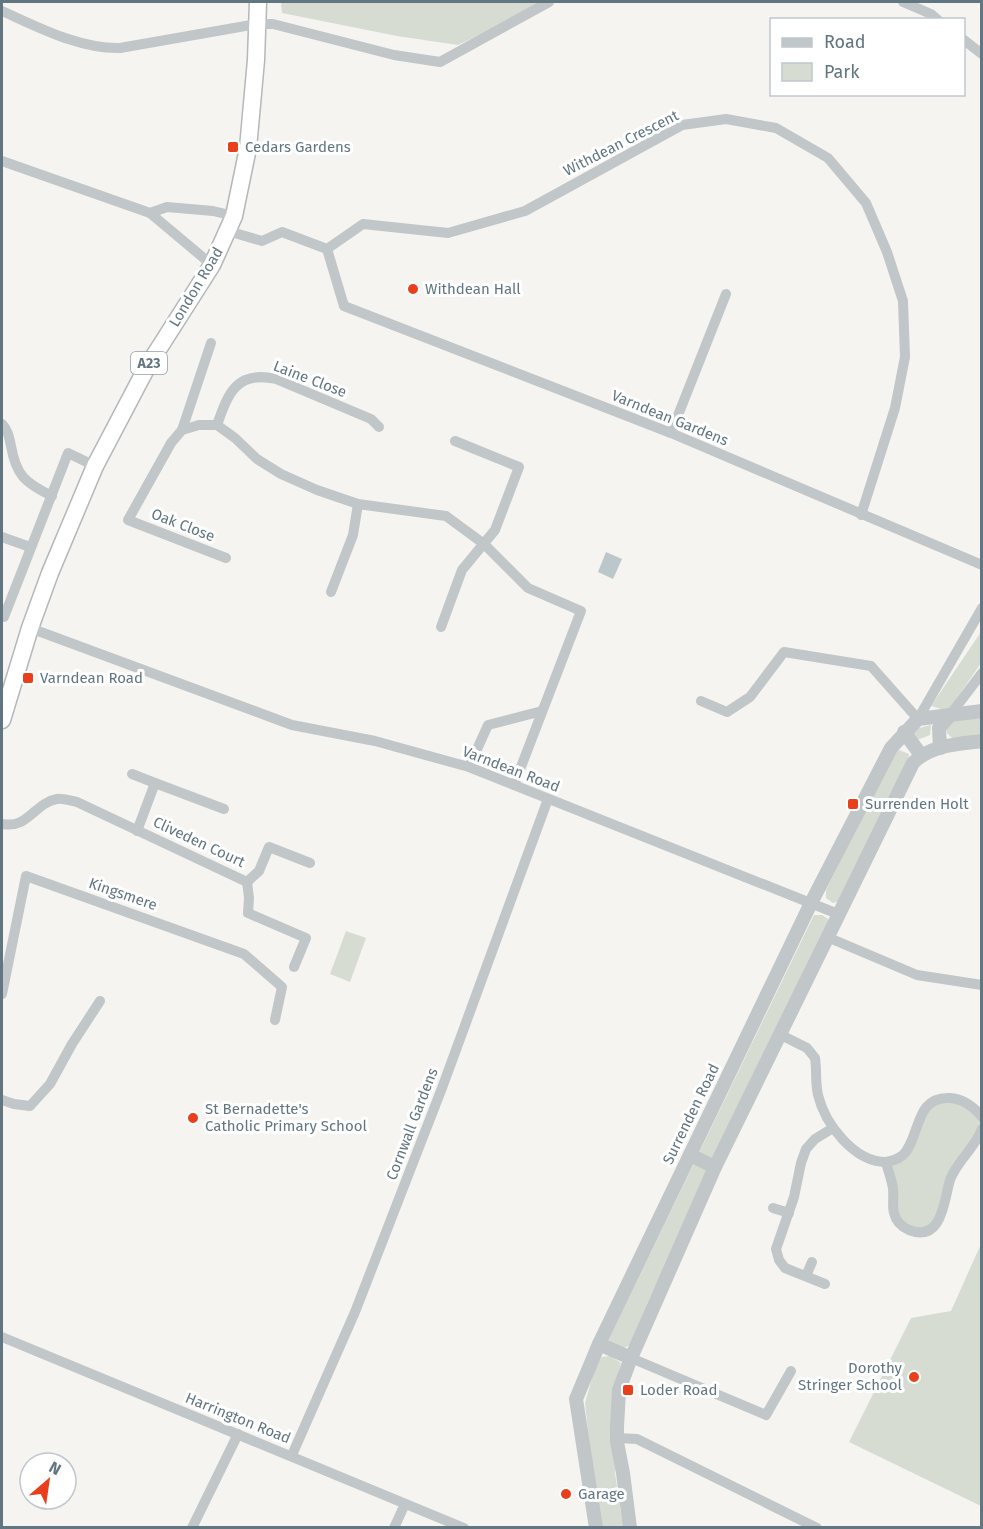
<svg xmlns="http://www.w3.org/2000/svg" width="983" height="1529" font-family="'Fira Sans',sans-serif">
	<style>
		.green { fill: #d6dcd1 }
		.water { fill: #bbc7cb }
		.lines { fill: none; stroke-linecap: round; stroke-linejoin: round }
		.trunk-casing { stroke: #b4b8ba; stroke-width: 19 }
		.minor { stroke: #c1c6c8; stroke-width: 10 }
		.tertiary { stroke: #c1c6c8; stroke-width: 14 }
		.trunk { stroke: #fff; stroke-width: 16 }
		.poi-dot { fill: #e93f1c; stroke: #fff; stroke-width: 2 }
		.labels { text-anchor: middle; stroke-width: 6; stroke-linejoin: round; paint-order: stroke }
		.shield { fill: #fff; stroke: #919fa8; stroke-width: 1.5 }
		.shield-label { font-size: 14px; font-weight: bold; fill: #627682 }
		.street-label { font-size: 15px; fill: #627682; stroke: #fff }
		.poi-label { font-size: 15px; fill: #627682; stroke: #fff; text-anchor: start }
	</style>
	<rect width="100%" height="100%" fill="#f5f4f0"/>
	<g class="green">
		<path d="M 281,2 L 550,2 L 458,45 L 397,36 L 282,13 Z"/>
		<path d="M 981,632 L 981,663 L 948,711 L 931,706 Z"/>
		<path d="M 981,717 L 981,735 L 953,739 L 947,733 L 946,728 L 950,722 Z"/>
		<path d="M 931,725 L 930,735 L 917,740 L 908,731 Z"/>
		<path d="M 899,750 L 909,754 L 908,762 L 840,901 L 833,903 L 826,898 L 826,890 L 893,755 Z"/>
		<path d="M 814,915 L 822,915 L 828,919 L 830,925 L 650,1297 L 630,1345 L 624,1348 L 611,1345 L 609,1340 L 611,1335 Z"/>
		<path d="M 346,931 L 366,938 L 350,982 L 330,974 Z"/>
		<path d="M 948,1098 L 981,1117 L 981,1129 L 955,1171 L 943,1213 L 929,1229 L 902,1226 L 886,1162 L 902,1156 L 924,1110 Z"/>
		<path d="M 981,1244 L 982,1506 L 981,1506 L 849,1442 L 911,1318 L 951,1311 Z"/>
		<path d="M 610,1356 L 621,1363 L 613,1392 L 615,1473 L 623,1527 L 602,1527 L 590,1450 L 585,1403 L 596,1365 L 602,1357 Z"/>
	</g>
	<path class="water" d="M 606,552 L 622,559 L 613,579 L 598,572 Z"/>
	<g class="lines">
		<g class="trunk-casing">
			<path id="trunk" d="M 2,720 L 30,628 L 50,573 L 95,466 L 147,367 L 212,265 L 234,216 L 248,148 L 256,60 L 258,2"/>
		</g>
		<g class="minor">
			<path d="M 903,2 L 931,14 L 938,20"/>
			<path d="M 2,11 C 38,27 79,49 120,48 L 257,24 L 273,24 L 394,55 L 440,62 L 549,2"/>
			<path d="M 964,40 L 982,54"/>
			<path d="M 2,161 L 150,213 L 212,265"/>
			<path d="M 150,213 L 167,207 L 213,211 L 234,216"/>
			<path d="M 228,231 L 262,241 L 282,232 L 327,249"/>
			<path d="M 2,424 C 8,430 9,437 11,446 C 16,475 25,483 52,496"/>
			<path d="M 217,425 C 228,393 237,370 276,379 L 371,419 L 379,427"/>
			<path d="M 182,430 L 211,343"/>
			<path d="M 671,433 L 726,294"/>
			<path d="M 861,515 L 895,408 L 905,357 L 903,301 L 887,252 L 866,203 L 828,158 L 776,128 L 726,119 L 682,125 L 525,211 L 448,233 L 363,224 L 327,249 L 344,306 L 671,433 L 982,565"/>
			<path d="M 2,537 L 30,547"/>
			<path d="M 226,558 L 128,520 L 171,443 L 182,430 L 199,425 L 217,425 L 235,438 L 257,459 L 281,474 L 317,490 L 358,504 L 446,516 L 484,544 L 528,588 L 581,611 L 514,785"/>
			<path d="M 331,592 L 353,535 L 358,504"/>
			<path d="M 4,617 L 68,453 L 95,466"/>
			<path d="M 441,627 L 462,570 L 495,530 L 519,467 L 455,441"/>
			<path d="M 30,628 L 292,725 L 375,741 L 469,767 L 838,914"/>
			<path d="M 701,701 L 727,712 L 750,697 L 784,652 L 871,666 L 918,719 L 982,608"/>
			<path d="M 950,715 L 982,673"/>
			<path d="M 469,767 L 488,725 L 542,711"/>
			<path d="M 132,774 L 155,783"/>
			<path d="M 2,824 C 29,829 34,803 57,799 C 63,798 71,801 77,802 L 247,882 L 249,898 L 248,913 L 306,938 L 294,967"/>
			<path d="M 137,831 L 155,783 L 224,809"/>
			<path d="M 247,882 L 259,871 L 269,847 L 310,863"/>
			<path d="M 827,937 L 917,975 L 982,985"/>
			<path d="M 2,994 L 26,876 L 244,954 L 282,987 L 275,1020"/>
			<path d="M 781,1035 L 807,1048 L 815,1058 C 817,1070 815,1082 818,1095 C 825,1124 854,1162 886,1162"/>
			<path d="M 2,1100 L 14,1104 L 30,1106 L 50,1084 L 72,1044 L 100,1001"/>
			<path d="M 982,1117 C 974,1107 963,1099 950,1098 C 914,1096 921,1137 903,1155 C 898,1159 892,1161 886,1162 C 888,1171 892,1180 893,1189 C 894,1197 892,1206 894,1213 C 896,1221 902,1227 909,1230 C 943,1243 944,1199 950,1180 C 957,1161 975,1148 982,1129"/>
			<path d="M 773,1208 L 789,1213"/>
			<path d="M 806,1276 L 812,1262"/>
			<path d="M 825,1284 L 785,1268 L 779,1260 L 776,1249 L 794,1197 L 801,1163 L 806,1149 L 815,1139 L 833,1128"/>
			<path d="M 2,1337 L 464,1528"/>
			<path d="M 631,1358 L 766,1415 L 791,1371"/>
			<path d="M 617,1438 L 637,1439 L 817,1528"/>
			<path d="M 292,1455 L 355,1312 L 442,1088 L 548,799"/>
			<path d="M 192,1528 L 238,1434"/>
			<path d="M 394,1528 L 405,1504"/>
		</g>
		<g class="tertiary">
			<path d="M 904,732 L 921,755"/>
			<path d="M 940,748 L 939,728 L 950,715"/>
			<path d="M 690,1155 L 715,1167"/>
			<path d="M 599,1344 L 631,1358"/>
			<path d="M 596,1528 L 576,1399 L 599,1344 L 811,903 L 891,748 L 918,719 L 982,711"/>
			<path d="M 630,1528 L 623,1473 L 617,1442 L 617,1427 L 619,1390 L 631,1358 L 715,1167 L 913,763 C 930,745 957,744 982,741"/>
		</g>
		<use href="#trunk" class="trunk"/>
	</g>
	<g class="poi-dot">
		<rect x="227" y="141" width="12" height="12" rx="3"/>
		<circle cx="413" cy="289" r="6"/>
		<rect x="22" y="672" width="12" height="12" rx="3"/>
		<rect x="847" y="798" width="12" height="12" rx="3"/>
		<circle cx="193" cy="1118" r="6"/>
		<circle cx="914" cy="1377" r="6"/>
		<rect x="622" y="1384" width="12" height="12" rx="3"/>
		<circle cx="566" cy="1494" r="6"/>
	</g>
	<g class="labels">
		<rect class="shield" x="131" y="352" width="36" height="22" rx="4.5"/>
		<g class="shield-label">
			<text x="149" y="368">A23</text>
		</g>
		<g class="street-label">
			<text transform="translate(621 143) rotate(-27)" y="5">Withdean Crescent</text>
			<text transform="translate(196 287) rotate(-59)" y="5">London Road</text>
			<text transform="translate(310 379) rotate(21)" y="5">Laine Close</text>
			<text transform="translate(670 418) rotate(22)" y="5">Varndean Gardens</text>
			<text transform="translate(183 525) rotate(21)" y="5">Oak Close</text>
			<text transform="translate(511 769) rotate(21)" y="5">Varndean Road</text>
			<text transform="translate(199 842) rotate(25)" y="5">Cliveden Court</text>
			<text transform="translate(123 894) rotate(19)" y="5">Kingsmere</text>
			<text transform="translate(691 1114) rotate(-64)" y="5">Surrenden Road</text>
			<text transform="translate(412 1124) rotate(-69)" y="5">Cornwall Gardens</text>
			<text transform="translate(238 1418) rotate(22)" y="5">Harrington Road</text>
		</g>
		<g class="poi-label">
			<text x="245" y="152">Cedars Gardens</text>
			<text x="425" y="294">Withdean Hall</text>
			<text x="40" y="683">Varndean Road</text>
			<text x="865" y="809">Surrenden Holt</text>
			<text x="205" y="1114">St Bernadette's<tspan x="205" dy="17">Catholic Primary School</tspan></text>
			<text x="902" y="1373" text-anchor="end">Dorothy<tspan x="902" dy="17">Stringer School</tspan></text>
			<text x="640" y="1395">Loder Road</text>
			<text x="578" y="1499">Garage</text>
		</g>
	</g>
	<rect width="983" height="1529" fill="none" stroke="#627682" stroke-width="6"/>
	<rect x="770" y="18" width="195" height="78" fill="#ffffff" stroke="#c0c8cd" stroke-width="1.5"/>
	<rect x="782" y="38" width="30" height="9" fill="#c1c6c8" stroke="#c0c8cd" stroke-width="1.5"/>
	<text x="824" y="48" font-size="18" fill="#627682">Road</text>
	<rect x="782" y="63" width="30" height="18" fill="#d6dcd1" stroke="#c0c8cd" stroke-width="1.5"/>
	<text x="824" y="78" font-size="18" fill="#627682">Park</text>
	<g transform="translate(48 1481) rotate(29)"><circle r="28" fill="#ffffff" stroke="#c0c8cd" stroke-width="1.5"/>
	<path d="M0-4.5L10 22L0 15L-10 22Z" fill="#e93f1c"/>
	<text y="-9" font-size="16" font-weight="bold" text-anchor="middle" fill="#627682">N</text>
	</g>
</svg>
